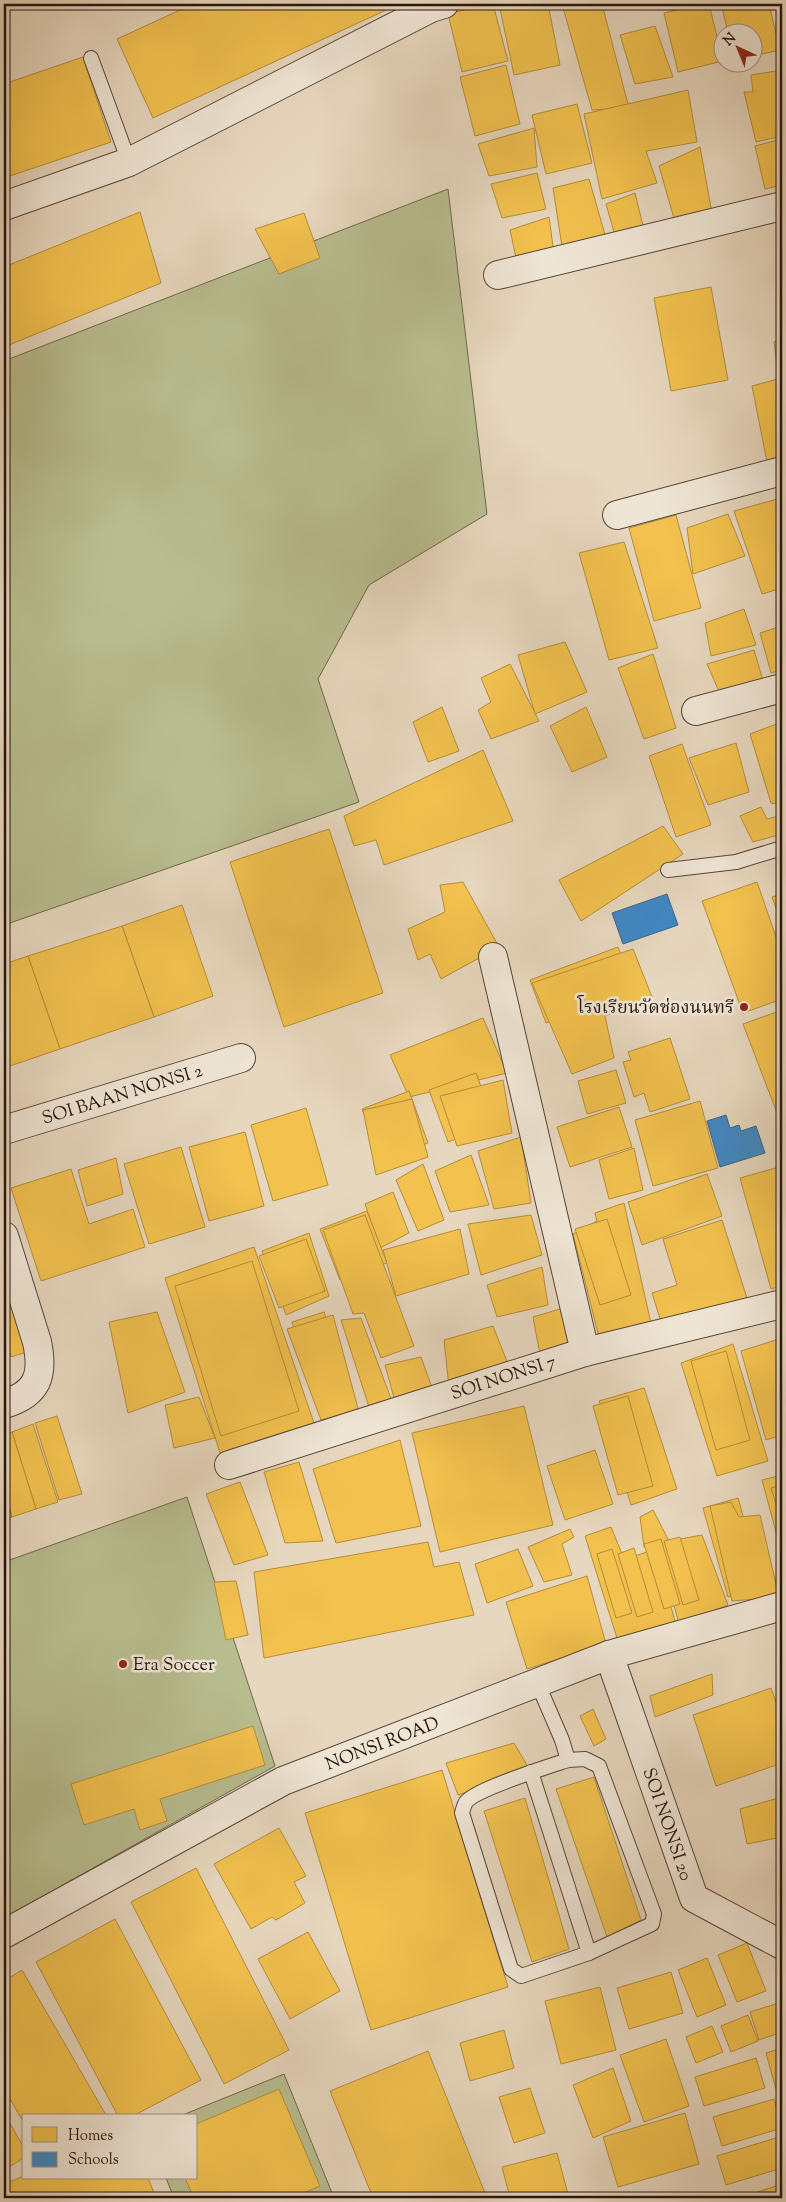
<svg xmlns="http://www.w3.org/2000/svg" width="786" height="2202" font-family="'Sorts Mill Goudy','Noto Serif Thai',serif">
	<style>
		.green { fill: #b8bd8f; stroke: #70684e }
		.homes { fill: #f2c14e; stroke: #b58d3a }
		.schools { fill: #3f88c5; stroke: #38658e }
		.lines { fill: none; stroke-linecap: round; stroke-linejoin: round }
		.service-casing { stroke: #574538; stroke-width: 16 }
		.minor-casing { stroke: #574538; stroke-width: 30 }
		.tertiary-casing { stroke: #574538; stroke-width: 30 }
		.service { stroke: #efe5d5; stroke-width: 14 }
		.minor { stroke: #efe5d5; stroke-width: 28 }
		.tertiary { stroke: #efe5d5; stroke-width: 28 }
		.poi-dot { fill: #8f2418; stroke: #efe5d5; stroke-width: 2 }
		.labels { text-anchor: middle; stroke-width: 5; stroke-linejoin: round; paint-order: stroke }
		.poi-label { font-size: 18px; fill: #27140c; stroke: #efe5d5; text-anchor: end }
		.street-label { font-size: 18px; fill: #27140c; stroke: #efe5d5 }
	</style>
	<rect width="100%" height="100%" fill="#e7d7be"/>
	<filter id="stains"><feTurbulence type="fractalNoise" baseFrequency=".004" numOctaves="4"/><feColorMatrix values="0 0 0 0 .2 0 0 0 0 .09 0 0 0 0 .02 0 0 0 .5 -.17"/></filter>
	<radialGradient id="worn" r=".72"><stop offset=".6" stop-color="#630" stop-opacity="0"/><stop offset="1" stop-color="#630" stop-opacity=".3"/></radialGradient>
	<g class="green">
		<path d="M 448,189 L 487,514 L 369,585 L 318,679 L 359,802 L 4,925 L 4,361 Z"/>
		<path d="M 187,1497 L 275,1766 L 4,1918 L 4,1562 Z"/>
		<path d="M 284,2074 L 334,2198 L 174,2198 L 166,2178 L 196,2178 L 196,2116 L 180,2116 Z"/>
	</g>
	<g class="homes">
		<path d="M 193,4 L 383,4 L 386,10 L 153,118 L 117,39 Z"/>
		<path d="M 488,4 L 493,4 L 508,61 L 462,72 L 448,14 Z"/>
		<path d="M 499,4 L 548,4 L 560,65 L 514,75 Z"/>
		<path d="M 562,4 L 602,4 L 629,108 L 592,110 Z"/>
		<path d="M 701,4 L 709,4 L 723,61 L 678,72 L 664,13 Z"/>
		<path d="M 721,4 L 769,4 L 780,50 L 754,56 L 754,32 L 728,32 Z"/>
		<path d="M 655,26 L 673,77 L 635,84 L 620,35 Z"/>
		<path d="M 83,57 L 111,142 L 4,178 L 4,84 Z"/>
		<path d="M 506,65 L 520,124 L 475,136 L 460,77 Z"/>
		<path d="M 782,70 L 782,136 L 756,142 L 744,92 L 753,92 L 751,75 Z"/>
		<path d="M 688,90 L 697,142 L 646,151 L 657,183 L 602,199 L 584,114 Z"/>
		<path d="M 577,104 L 592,163 L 546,174 L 532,115 Z"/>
		<path d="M 534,128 L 537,167 L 489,176 L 478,144 Z"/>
		<path d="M 782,139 L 782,185 L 765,189 L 755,146 Z"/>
		<path d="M 700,147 L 712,213 L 675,222 L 659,166 Z"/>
		<path d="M 537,173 L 546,209 L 502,218 L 491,184 Z"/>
		<path d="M 589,179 L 608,245 L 563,253 L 553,188 Z"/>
		<path d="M 635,193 L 645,234 L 616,239 L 606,204 Z"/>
		<path d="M 140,212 L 161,283 L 4,347 L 4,267 Z"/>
		<path d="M 304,213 L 320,258 L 279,274 L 255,229 Z"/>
		<path d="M 549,217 L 555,261 L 520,276 L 510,230 Z"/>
		<path d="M 711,287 L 728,380 L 671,391 L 654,298 Z"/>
		<path d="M 782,340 L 782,372 L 778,373 L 774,342 Z"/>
		<path d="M 782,378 L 782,458 L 767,462 L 752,386 Z"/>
		<path d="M 781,498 L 782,504 L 782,588 L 762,594 L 734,511 Z"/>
		<path d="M 728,514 L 745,556 L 693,574 L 687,528 Z"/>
		<path d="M 676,515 L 701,608 L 654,621 L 629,528 Z"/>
		<path d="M 624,542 L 658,648 L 609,660 L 579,553 Z"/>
		<path d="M 744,609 L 756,645 L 711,656 L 705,623 Z"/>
		<path d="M 782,626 L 782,670 L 771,673 L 760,633 Z"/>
		<path d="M 565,642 L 587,692 L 535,714 L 518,655 Z"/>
		<path d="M 754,650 L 764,684 L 721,696 L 707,664 Z"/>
		<path d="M 653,654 L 676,728 L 644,739 L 618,668 Z"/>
		<path d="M 510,664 L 539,721 L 491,739 L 478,710 L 491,702 L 481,678 Z"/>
		<path d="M 442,707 L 459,751 L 428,762 L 413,722 Z"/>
		<path d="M 586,707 L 607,757 L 572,772 L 550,726 Z"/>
		<path d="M 782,722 L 782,805 L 771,803 L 750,734 Z"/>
		<path d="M 736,743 L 749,792 L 708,805 L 689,758 Z"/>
		<path d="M 682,744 L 711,825 L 676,837 L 649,756 Z"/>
		<path d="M 483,750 L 513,821 L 384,865 L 376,840 L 354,846 L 344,816 Z"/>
		<path d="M 761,807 L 767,819 L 782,815 L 782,834 L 753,842 L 740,816 Z"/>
		<path d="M 663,826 L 683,854 L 581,921 L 559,880 Z"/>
		<path d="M 329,829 L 383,993 L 284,1027 L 230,862 Z"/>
		<path d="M 463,882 L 499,947 L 441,979 L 430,954 L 418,960 L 408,929 L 445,912 L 440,885 Z"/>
		<path d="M 757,882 L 782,954 L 782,999 L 743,1013 L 702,901 Z"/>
		<path d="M 782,894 L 782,925 L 772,897 Z"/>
		<path d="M 182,905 L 213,996 L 154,1017 L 122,926 Z"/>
		<path d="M 122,926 L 154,1017 L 60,1049 L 28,956 Z"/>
		<path d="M 618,947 L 634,989 L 546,1023 L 530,980 Z"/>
		<path d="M 633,949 L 652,997 L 605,1016 L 614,1058 L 572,1074 L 532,983 Z"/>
		<path d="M 28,956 L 60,1049 L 4,1068 L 4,964 Z"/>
		<path d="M 782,1010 L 782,1126 L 743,1024 Z"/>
		<path d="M 483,1018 L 507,1073 L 409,1097 L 390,1055 Z"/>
		<path d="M 670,1038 L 690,1099 L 650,1112 L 644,1093 L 634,1097 L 623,1062 L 631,1060 L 628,1052 Z"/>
		<path d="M 616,1070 L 626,1103 L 587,1114 L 578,1081 Z"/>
		<path d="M 476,1073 L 495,1125 L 448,1142 L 429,1090 Z"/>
		<path d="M 503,1080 L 512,1133 L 457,1146 L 440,1096 Z"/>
		<path d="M 409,1091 L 428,1143 L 382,1160 L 362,1109 Z"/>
		<path d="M 412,1099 L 428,1157 L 376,1175 L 363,1110 Z"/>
		<path d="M 700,1101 L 718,1168 L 653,1186 L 635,1120 Z"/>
		<path d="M 619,1107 L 632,1147 L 570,1167 L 557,1127 Z"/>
		<path d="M 306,1108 L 328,1185 L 273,1201 L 251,1125 Z"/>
		<path d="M 245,1132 L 264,1206 L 209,1221 L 189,1147 Z"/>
		<path d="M 521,1137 L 531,1203 L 494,1209 L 478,1151 Z"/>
		<path d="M 181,1147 L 205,1227 L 149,1244 L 124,1164 Z"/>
		<path d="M 634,1148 L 643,1190 L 609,1199 L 599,1160 Z"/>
		<path d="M 471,1155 L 489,1205 L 450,1212 L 435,1171 Z"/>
		<path d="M 116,1158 L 123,1194 L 87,1206 L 78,1170 Z"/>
		<path d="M 423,1164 L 444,1220 L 418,1231 L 396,1180 Z"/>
		<path d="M 779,1167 L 782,1178 L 782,1286 L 771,1289 L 740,1178 Z"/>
		<path d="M 71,1169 L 89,1224 L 133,1209 L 145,1247 L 41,1281 L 11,1188 Z"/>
		<path d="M 707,1174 L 722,1216 L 642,1245 L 628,1202 Z"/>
		<path d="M 393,1192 L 409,1233 L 380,1248 L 365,1204 Z"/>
		<path d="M 624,1203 L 652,1328 L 600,1341 L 573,1234 L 597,1221 L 595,1213 Z"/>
		<path d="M 367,1211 L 387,1263 L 340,1280 L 320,1229 Z"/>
		<path d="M 365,1215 L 414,1346 L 381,1358 L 364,1313 L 353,1314 L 323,1230 Z"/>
		<path d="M 531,1215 L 542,1255 L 481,1275 L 468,1224 Z"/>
		<path d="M 607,1219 L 631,1295 L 600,1305 L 575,1229 Z"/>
		<path d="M 722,1220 L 747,1298 L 662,1325 L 652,1293 L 677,1285 L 663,1239 Z"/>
		<path d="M 460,1229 L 469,1274 L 396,1296 L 383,1250 Z"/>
		<path d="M 309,1233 L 329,1296 L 286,1315 L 262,1251 Z"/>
		<path d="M 306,1239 L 325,1291 L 279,1308 L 259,1256 Z"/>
		<path d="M 254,1247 L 315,1426 L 220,1453 L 165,1278 Z"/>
		<path d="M 252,1261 L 299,1411 L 221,1436 L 175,1286 Z"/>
		<path d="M 542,1267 L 548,1305 L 497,1317 L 487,1285 Z"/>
		<path d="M 4,1274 L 33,1350 L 11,1357 L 4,1334 Z"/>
		<path d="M 560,1309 L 574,1351 L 541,1360 L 533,1317 Z"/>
		<path d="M 157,1312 L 185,1392 L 128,1413 L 109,1322 Z"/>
		<path d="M 324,1312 L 348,1389 L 316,1399 L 292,1322 Z"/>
		<path d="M 333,1315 L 359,1412 L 321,1420 L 287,1329 Z"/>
		<path d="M 361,1318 L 393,1404 L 370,1410 L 341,1320 Z"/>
		<path d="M 493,1326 L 512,1374 L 449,1387 L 444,1340 Z"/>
		<path d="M 776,1340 L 782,1364 L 782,1435 L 766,1440 L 741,1351 Z"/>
		<path d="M 4,1341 L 9,1359 L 4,1360 Z"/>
		<path d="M 733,1344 L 768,1461 L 717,1476 L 681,1363 Z"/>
		<path d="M 726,1351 L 750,1440 L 716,1450 L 691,1361 Z"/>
		<path d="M 421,1357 L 434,1393 L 396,1405 L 385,1365 Z"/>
		<path d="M 644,1388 L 677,1489 L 631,1505 L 599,1401 Z"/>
		<path d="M 628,1396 L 653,1486 L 618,1495 L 593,1406 Z"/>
		<path d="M 199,1397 L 215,1438 L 174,1448 L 165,1405 Z"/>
		<path d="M 524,1406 L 553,1525 L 440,1552 L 412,1433 Z"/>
		<path d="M 57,1416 L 82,1494 L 59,1500 L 35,1423 Z"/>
		<path d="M 33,1424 L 58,1502 L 36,1509 L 12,1432 Z"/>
		<path d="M 12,1432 L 36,1509 L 12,1517 L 4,1490 L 4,1434 Z"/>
		<path d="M 400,1440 L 421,1526 L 336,1543 L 313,1469 Z"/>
		<path d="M 595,1450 L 613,1504 L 565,1520 L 547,1466 Z"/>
		<path d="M 299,1462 L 323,1541 L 285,1543 L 264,1472 Z"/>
		<path d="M 782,1475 L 782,1554 L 762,1480 Z"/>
		<path d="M 240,1482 L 268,1555 L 234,1565 L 206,1494 Z"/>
		<path d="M 782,1485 L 782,1523 L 771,1488 Z"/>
		<path d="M 4,1490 L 12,1517 L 4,1520 Z"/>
		<path d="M 738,1498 L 763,1587 L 728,1597 L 703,1508 Z"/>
		<path d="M 731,1502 L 739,1517 L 760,1515 L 779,1597 L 732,1601 L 710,1506 Z"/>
		<path d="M 653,1510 L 669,1541 L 702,1535 L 728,1605 L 679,1624 L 658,1546 L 644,1547 L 640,1517 Z"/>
		<path d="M 611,1527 L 624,1559 L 654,1550 L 676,1624 L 617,1638 L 585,1536 Z"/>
		<path d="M 570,1529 L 574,1537 L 562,1544 L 572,1575 L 544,1582 L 528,1547 Z"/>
		<path d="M 680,1537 L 699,1600 L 683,1605 L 664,1541 Z"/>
		<path d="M 661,1539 L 680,1604 L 664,1609 L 644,1544 Z"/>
		<path d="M 428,1542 L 434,1567 L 459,1562 L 474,1615 L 264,1658 L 254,1572 Z"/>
		<path d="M 634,1548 L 653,1612 L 637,1617 L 618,1554 Z"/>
		<path d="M 518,1549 L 533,1586 L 487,1603 L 475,1564 Z"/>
		<path d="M 612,1549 L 632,1613 L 616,1618 L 597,1554 Z"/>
		<path d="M 587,1576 L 606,1644 L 527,1669 L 506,1602 Z"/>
		<path d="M 236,1581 L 248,1635 L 226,1640 L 214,1582 Z"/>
		<path d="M 712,1674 L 713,1695 L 655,1717 L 650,1696 Z"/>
		<path d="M 771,1688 L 782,1719 L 782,1763 L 716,1786 L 693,1715 Z"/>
		<path d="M 593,1709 L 606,1739 L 594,1746 L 580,1716 Z"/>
		<path d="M 253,1726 L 265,1765 L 160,1799 L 167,1821 L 140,1830 L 134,1809 L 84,1825 L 71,1784 Z"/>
		<path d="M 514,1743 L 531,1772 L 458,1795 L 446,1763 Z"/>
		<path d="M 442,1770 L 508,1987 L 371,2030 L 305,1813 Z"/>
		<path d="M 594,1777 L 641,1920 L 607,1937 L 556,1789 Z"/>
		<path d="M 782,1797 L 782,1837 L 747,1844 L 740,1809 Z"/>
		<path d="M 525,1798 L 569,1949 L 532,1962 L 484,1811 Z"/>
		<path d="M 279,1828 L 306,1876 L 294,1882 L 305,1903 L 276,1920 L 272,1917 L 251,1929 L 214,1864 Z"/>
		<path d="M 196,1868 L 289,2050 L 224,2084 L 131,1902 Z"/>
		<path d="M 115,1919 L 201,2080 L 133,2116 L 118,2116 L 36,1962 Z"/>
		<path d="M 308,1932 L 340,1991 L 290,2019 L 258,1959 Z"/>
		<path d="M 747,1943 L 766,1991 L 737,2002 L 718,1955 Z"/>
		<path d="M 707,1958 L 726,2005 L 697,2017 L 678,1970 Z"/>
		<path d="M 22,1970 L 106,2115 L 105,2116 L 24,2116 L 24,2123 L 4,2089 L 4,1981 Z"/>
		<path d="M 671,1972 L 683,2013 L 629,2029 L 617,1988 Z"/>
		<path d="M 600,1987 L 616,2050 L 561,2064 L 545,2001 Z"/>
		<path d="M 782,2002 L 782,2032 L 759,2040 L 750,2012 Z"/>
		<path d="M 748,2015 L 758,2041 L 731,2052 L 721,2026 Z"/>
		<path d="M 712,2026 L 723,2052 L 696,2063 L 686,2037 Z"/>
		<path d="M 504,2030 L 514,2068 L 470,2081 L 460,2043 Z"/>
		<path d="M 666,2039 L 689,2106 L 644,2122 L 620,2055 Z"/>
		<path d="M 782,2048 L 782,2087 L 776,2089 L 766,2053 Z"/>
		<path d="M 428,2051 L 485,2193 L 472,2198 L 373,2198 L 330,2091 Z"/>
		<path d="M 756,2058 L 765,2088 L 704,2106 L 695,2077 Z"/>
		<path d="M 613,2068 L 631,2121 L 593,2138 L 573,2085 Z"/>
		<path d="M 530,2088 L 545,2133 L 514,2143 L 499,2097 Z"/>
		<path d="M 279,2089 L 320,2186 L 292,2198 L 194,2198 L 185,2178 L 196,2178 L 196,2124 Z"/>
		<path d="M 774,2099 L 782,2128 L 722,2146 L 713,2117 Z"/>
		<path d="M 4,2113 L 24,2148 L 24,2158 L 4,2170 Z"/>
		<path d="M 685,2113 L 699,2164 L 618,2187 L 603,2137 Z"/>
		<path d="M 779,2137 L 782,2149 L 782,2168 L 726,2185 L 717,2156 Z"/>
		<path d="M 557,2153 L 569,2198 L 510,2198 L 502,2167 Z"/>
		<path d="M 24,2176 L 24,2178 L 148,2178 L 156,2198 L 4,2198 L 4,2184 Z"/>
		<path d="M 782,2184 L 782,2198 L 739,2198 Z"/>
		<path d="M 630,2192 L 631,2198 L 607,2198 Z"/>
	</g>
	<g class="schools">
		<path d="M 667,894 L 678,925 L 623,944 L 612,913 Z"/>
		<path d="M 726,1115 L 730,1128 L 739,1125 L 741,1131 L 756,1126 L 765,1153 L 720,1167 L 707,1121 Z"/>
	</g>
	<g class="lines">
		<g class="service-casing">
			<g id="service">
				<path d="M 91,58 L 129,162"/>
				<path d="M 668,870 L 736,862 L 782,848"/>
				<path d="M 537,1682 L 562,1740 L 568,1760 C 550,1766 476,1789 466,1802 C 464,1805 463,1810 462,1813 L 511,1969 L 521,1976 L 589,1953 L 652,1924 L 654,1914 L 599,1766 L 585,1759 L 568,1760"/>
				<path d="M 531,1772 L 589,1953"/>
			</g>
		</g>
		<g class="minor-casing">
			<g id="minor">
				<path d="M 4,206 L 129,162 L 431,8 L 444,4"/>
				<path d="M 498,275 L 782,206"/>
				<path d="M 617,515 L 782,471"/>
				<path d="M 696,711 L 782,688"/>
				<path d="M 493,957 L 585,1352"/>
				<path d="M 4,1130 L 241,1058"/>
				<path d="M 4,1236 L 37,1342 C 44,1375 38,1394 4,1404"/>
				<path d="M 229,1465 L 585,1352 L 782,1304"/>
				<path d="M 609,1655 L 694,1898 L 782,1945"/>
			</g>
		</g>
		<g class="tertiary-casing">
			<path id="tertiary" d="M 4,1934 L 283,1781 L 609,1655 L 782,1606"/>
		</g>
		<use href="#service" class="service"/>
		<use href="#minor" class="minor"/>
		<use href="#tertiary" class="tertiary"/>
	</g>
	<g class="poi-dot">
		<circle cx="744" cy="1007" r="5"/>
		<circle cx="123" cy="1664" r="5"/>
	</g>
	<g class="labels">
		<g class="poi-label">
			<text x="734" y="1013">โรงเรียนวัดช่องนนทรี</text>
			<text x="133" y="1670" text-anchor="start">Era Soccer</text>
		</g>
		<g class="street-label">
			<text transform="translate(122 1094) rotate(-17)" y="6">SOI BAAN NONSI 2</text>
			<text transform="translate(503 1377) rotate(-18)" y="6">SOI NONSI 7</text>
			<text transform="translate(382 1743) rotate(-21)" y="6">NONSI ROAD</text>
			<text transform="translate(668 1824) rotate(71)" y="6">SOI NONSI 20</text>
		</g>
	</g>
	<rect width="786" height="2202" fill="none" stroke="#e7d7be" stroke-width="20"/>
	<rect x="5" y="5" width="776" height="2192" fill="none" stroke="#27140c" stroke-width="2.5"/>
	<rect x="10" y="10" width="766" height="2182" fill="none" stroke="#27140c"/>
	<rect x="22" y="2114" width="175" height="65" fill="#efe5d5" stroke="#9f9185"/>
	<rect x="32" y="2127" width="25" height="15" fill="#f2c14e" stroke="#9f9185"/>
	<text x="68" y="2140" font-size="15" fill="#27140c">Homes</text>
	<rect x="32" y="2152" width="25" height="15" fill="#3f88c5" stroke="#9f9185"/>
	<text x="68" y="2164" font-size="15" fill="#27140c">Schools</text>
	<g transform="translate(738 48) rotate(316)"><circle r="24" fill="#efe5d5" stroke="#9f9185"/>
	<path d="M0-4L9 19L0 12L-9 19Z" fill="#8f2418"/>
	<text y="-8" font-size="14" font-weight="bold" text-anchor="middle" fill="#27140c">N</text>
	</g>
	<rect width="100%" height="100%" filter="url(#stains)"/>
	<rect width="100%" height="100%" fill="url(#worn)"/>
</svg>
